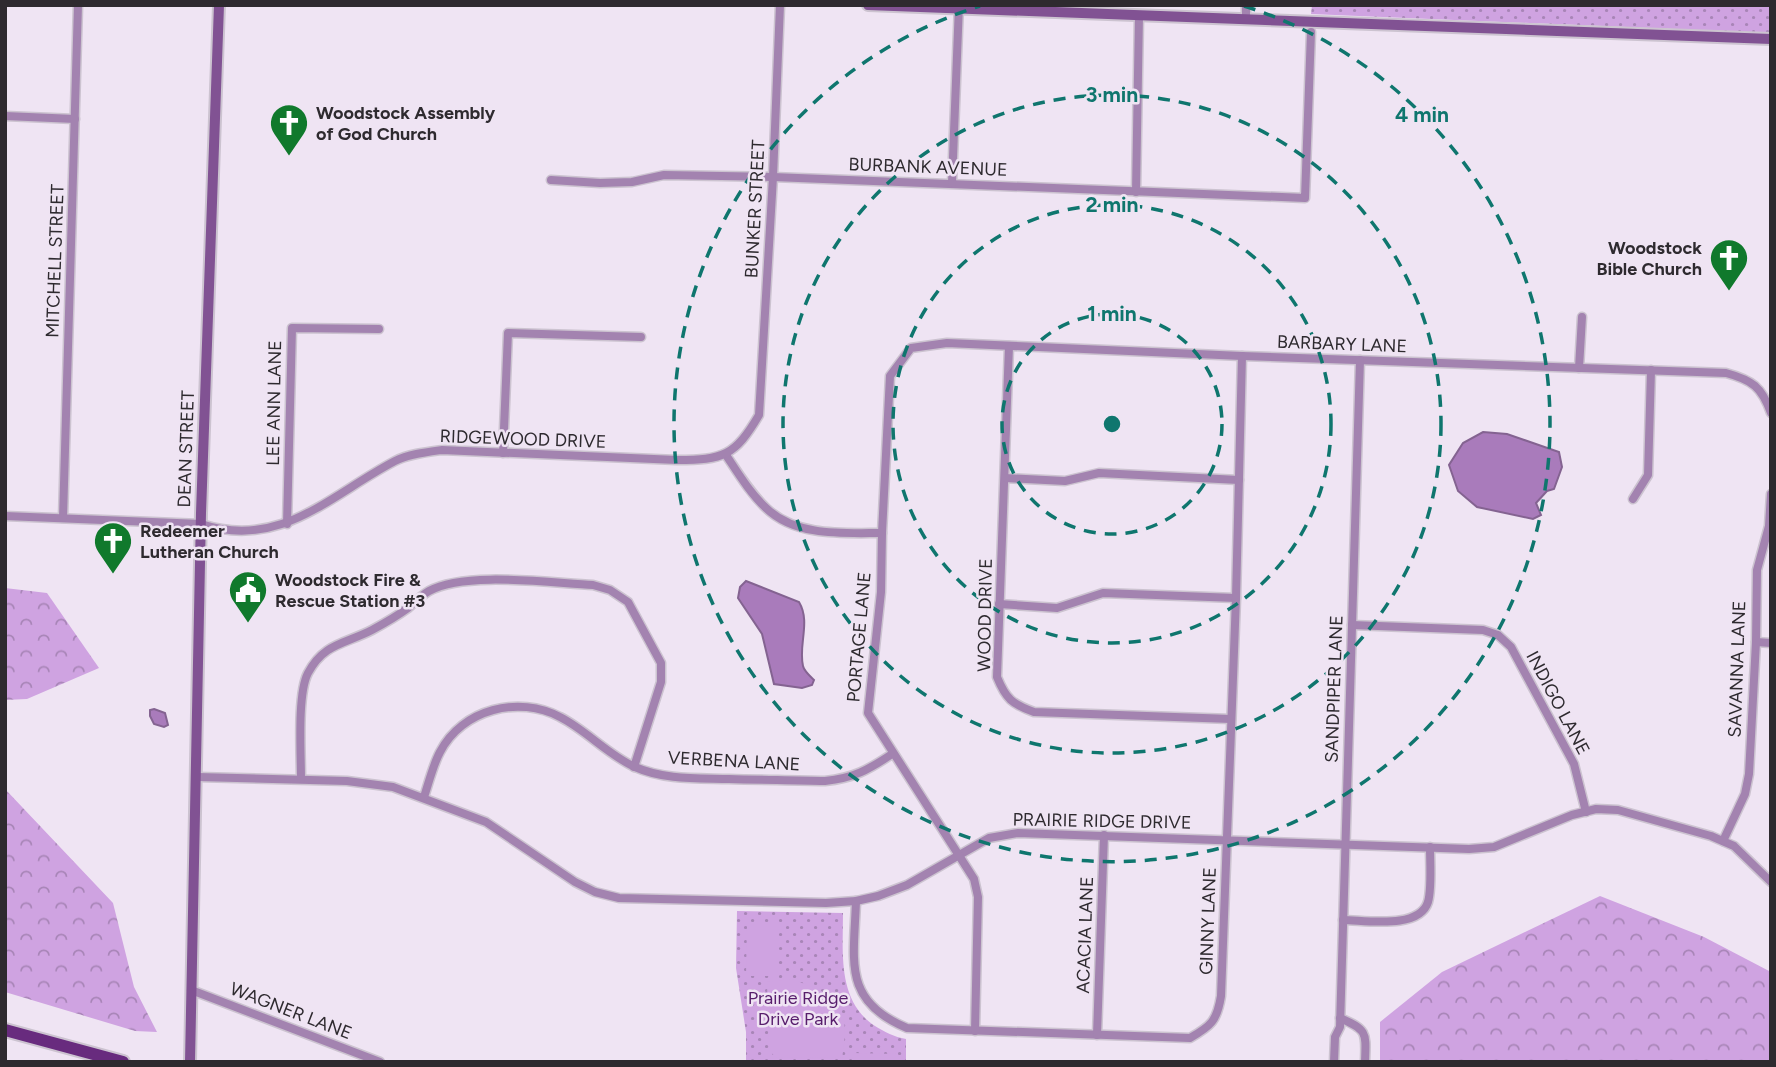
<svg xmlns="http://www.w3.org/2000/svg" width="1776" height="1067" font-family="Figtree,sans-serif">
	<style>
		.forest { fill: url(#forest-crowns) }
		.park { fill: url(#park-dots) }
		.garden { fill: #cfa3e1 }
		.water { fill: #a97bbb; stroke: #846391; stroke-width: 2 }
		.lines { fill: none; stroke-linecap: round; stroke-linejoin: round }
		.street-casing { stroke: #ccc3d0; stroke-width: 11 }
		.secondary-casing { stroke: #ccc3d0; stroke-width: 14 }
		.primary-casing { stroke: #ccc3d0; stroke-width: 16 }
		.street { stroke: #a383b0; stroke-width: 8 }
		.secondary { stroke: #815293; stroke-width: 10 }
		.primary { stroke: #682b7e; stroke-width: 12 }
		.ring { fill: none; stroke: #0f766e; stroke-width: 3.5; stroke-dasharray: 12 9 }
		.labels { text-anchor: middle; stroke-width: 5; stroke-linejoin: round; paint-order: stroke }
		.poi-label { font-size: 18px; font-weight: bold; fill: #2e2a2f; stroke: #efe4f3; text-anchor: start }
		.street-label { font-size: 18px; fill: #2e2a2f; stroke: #efe4f3 }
		.park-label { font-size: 18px; fill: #571d6c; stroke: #efe4f3 }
		.centre { fill: #0f766e; stroke: #efe4f3; stroke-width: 3.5 }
		.ring-label { font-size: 21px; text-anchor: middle; font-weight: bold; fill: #0f766e; stroke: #efe4f3; stroke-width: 5; stroke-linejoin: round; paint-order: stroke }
	</style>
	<defs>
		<pattern id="forest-crowns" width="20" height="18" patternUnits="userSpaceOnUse" patternTransform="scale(1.75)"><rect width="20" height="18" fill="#cfa3e1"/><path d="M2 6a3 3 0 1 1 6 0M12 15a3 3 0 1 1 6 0" fill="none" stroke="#a885b7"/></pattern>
		<pattern id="park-dots" width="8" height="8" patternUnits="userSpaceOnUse" patternTransform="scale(1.75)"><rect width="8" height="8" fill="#cfa3e1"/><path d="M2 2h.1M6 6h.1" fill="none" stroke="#a885b7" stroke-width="1.8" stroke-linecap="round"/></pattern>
	</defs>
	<rect width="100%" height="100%" fill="#efe4f3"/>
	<g class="forest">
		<path d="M 5,588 L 47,593 L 99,668 L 27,699 L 5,700 Z"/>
		<path d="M 5,789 L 113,903 L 134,987 L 157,1032 L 135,1031 L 5,992 Z"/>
		<path d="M 1600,896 L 1704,937 L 1771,972 L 1771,1062 L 1380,1062 L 1380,1022 L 1442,972 Z"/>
	</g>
	<g class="park">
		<path d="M 1312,5 L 1771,5 L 1771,33 L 1311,14 Z"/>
		<path d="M 737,911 L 843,913 C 843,953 837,1001 875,1026 C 885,1032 894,1037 906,1039 L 906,1062 L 746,1062 L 746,1032 L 736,968 Z"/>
	</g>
	<g class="garden">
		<path d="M 747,926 L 777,926 L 777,976 L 746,976 Z"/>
		<path d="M 790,979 C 839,994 851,1006 842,1058 L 775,1057 L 769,1050 L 767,982 Z"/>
		<path d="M 854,1053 L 897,1054 L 897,1062 L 854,1062 Z"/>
	</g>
	<g class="water">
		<path d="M 1483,432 L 1507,434 L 1559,452 L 1562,467 L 1554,489 L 1547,491 L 1536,503 L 1541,515 L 1533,519 L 1477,507 L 1458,491 L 1449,465 L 1463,443 Z"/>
		<path d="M 746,581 L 799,602 C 811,622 798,645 803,666 C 804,671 810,676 814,680 L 812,685 L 802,688 L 774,684 L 762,634 L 738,598 L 740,587 Z"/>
		<path d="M 154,709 L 165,713 L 168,725 L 164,727 L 154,724 L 150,716 L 150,710 Z"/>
	</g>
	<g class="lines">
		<g class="street-casing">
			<g id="street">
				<path d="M 1246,18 L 1246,5"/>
				<path d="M 5,116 L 75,119"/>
				<path d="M 551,180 L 600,183 L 632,182 L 664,175 L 773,177 L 1305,198 L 1311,32"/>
				<path d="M 952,183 L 959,5"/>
				<path d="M 1136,192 L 1139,15"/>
				<path d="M 1009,346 L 997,677 C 1006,699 1012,704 1034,712 L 1231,719"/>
				<path d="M 1579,368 L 1582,317"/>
				<path d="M 503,453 L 508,333 L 641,337"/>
				<path d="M 726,455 C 738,473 750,493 766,508 C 796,537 844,533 882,533"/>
				<path d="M 1005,478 L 1065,481 L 1099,473 L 1239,480"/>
				<path d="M 1633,499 L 1648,475 L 1651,370"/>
				<path d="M 5,516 L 201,524 C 281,550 330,495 395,461 C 409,454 427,452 442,450 L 677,460 C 723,460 735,456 759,415 L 773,177 L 780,5"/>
				<path d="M 63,518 L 78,5"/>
				<path d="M 287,524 L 292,328 L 379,329"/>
				<path d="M 999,604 L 1057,608 L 1103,593 L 1236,598"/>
				<path d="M 1352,625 L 1483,630 L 1498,635 L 1511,647 L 1574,764 L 1586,812"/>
				<path d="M 1756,642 L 1771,643"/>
				<path d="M 198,777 L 347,781 L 393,787 L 486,822 L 575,882 L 595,892 L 619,898 L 826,903 L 856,901 L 878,896 L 907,885 L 989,838 L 1018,833 L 1469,849 L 1494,847 L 1572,815 L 1596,809 L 1618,810 L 1711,836 L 1734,846 L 1771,882"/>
				<path d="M 301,779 C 301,754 297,694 308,673 C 324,643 345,644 372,630 C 385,623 397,616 408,608 C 415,602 422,595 429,591 C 465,571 550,583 593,585 L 610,590 L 628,602 L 661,663 L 661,682 L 634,767"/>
				<path d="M 424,797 C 429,782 433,765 440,752 C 462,709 519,695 560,717 C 586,730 608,755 635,767 C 664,780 698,778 729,779 C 761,780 793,780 825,781 C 854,778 868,770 892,754"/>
				<path d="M 1723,841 L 1745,794 L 1749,774 L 1756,642 L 1757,570 L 1769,526 L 1771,494"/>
				<path d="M 856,901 C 854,961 842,1001 907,1028 L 1190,1038 C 1211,1026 1217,1021 1221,996 L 1236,598 L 1242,356"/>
				<path d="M 1343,920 C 1365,920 1419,930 1428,902 C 1432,888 1430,863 1430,847"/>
				<path d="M 191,990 L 380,1062"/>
				<path d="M 1340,1018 C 1368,1030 1366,1033 1365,1062"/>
				<path d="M 975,1031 L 978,897 L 974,879 L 868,713 L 881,592 L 882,533 L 890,376 L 911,348 L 947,343 L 1242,356 L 1726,373 C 1752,380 1762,387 1771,413"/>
				<path d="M 1097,1035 L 1104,835"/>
				<path d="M 1334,1062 L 1335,1037 L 1340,1027 L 1360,360"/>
			</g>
		</g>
		<g class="secondary-casing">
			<g id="secondary">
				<path d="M 868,5 L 1771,39"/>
				<path d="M 190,1062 L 201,513 L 219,5"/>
			</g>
		</g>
		<g class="primary-casing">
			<path id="primary" d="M 5,1030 L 123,1062"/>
		</g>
		<use href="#street" class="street"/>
		<use href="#secondary" class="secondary"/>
		<use href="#primary" class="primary"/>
	</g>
	<g class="ring">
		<circle cx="1112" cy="424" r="110"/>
		<circle cx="1112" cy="424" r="219"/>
		<circle cx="1112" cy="424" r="329"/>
		<path d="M1244 6A438 438 0 1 1 980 6"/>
	</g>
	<defs>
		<g id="church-pin" transform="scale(2.0125)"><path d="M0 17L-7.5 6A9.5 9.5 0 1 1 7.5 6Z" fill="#10792c" stroke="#efe4f3"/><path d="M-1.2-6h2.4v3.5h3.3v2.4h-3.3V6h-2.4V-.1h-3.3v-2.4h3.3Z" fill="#fff"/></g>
		<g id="civic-pin" transform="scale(2.0125)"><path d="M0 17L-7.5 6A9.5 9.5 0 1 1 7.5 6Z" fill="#10792c" stroke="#efe4f3"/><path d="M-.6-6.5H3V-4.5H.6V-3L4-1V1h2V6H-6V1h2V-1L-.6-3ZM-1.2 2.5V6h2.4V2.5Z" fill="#fff"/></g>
	</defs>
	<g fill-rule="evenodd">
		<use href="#church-pin" x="289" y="123"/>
		<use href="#church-pin" x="1729" y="258"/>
		<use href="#church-pin" x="113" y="541"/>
		<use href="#civic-pin" x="248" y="590"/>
	</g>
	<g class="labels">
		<g class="poi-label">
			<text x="316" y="119">Woodstock Assembly<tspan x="316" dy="21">of God Church</tspan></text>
			<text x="1702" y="254" text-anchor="end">Woodstock<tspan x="1702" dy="21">Bible Church</tspan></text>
			<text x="140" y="537">Redeemer<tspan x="140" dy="21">Lutheran Church</tspan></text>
			<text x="275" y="586">Woodstock Fire &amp;<tspan x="275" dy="21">Rescue Station #3</tspan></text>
		</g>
		<g class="street-label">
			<text transform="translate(928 167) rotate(2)" y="6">BURBANK AVENUE</text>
			<text transform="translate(755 209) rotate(-87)" y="6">BUNKER STREET</text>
			<text transform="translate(55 261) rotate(-88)" y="6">MITCHELL STREET</text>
			<text transform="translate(1342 344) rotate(2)" y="6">BARBARY LANE</text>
			<text transform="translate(274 403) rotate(-89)" y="6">LEE ANN LANE</text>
			<text transform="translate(523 439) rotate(2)" y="6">RIDGEWOOD DRIVE</text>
			<text transform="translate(186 449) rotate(-88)" y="6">DEAN STREET</text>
			<text transform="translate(985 615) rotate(-89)" y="6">WOOD DRIVE</text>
			<text transform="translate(859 637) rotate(-85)" y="6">PORTAGE LANE</text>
			<text transform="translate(1737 669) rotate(-88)" y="6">SAVANNA LANE</text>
			<text transform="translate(1334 689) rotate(-88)" y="6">SANDPIPER LANE</text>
			<text transform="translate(1558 703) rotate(62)" y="6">INDIGO LANE</text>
			<text transform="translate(734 761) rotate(3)" y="6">VERBENA LANE</text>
			<text transform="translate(1102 821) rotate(1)" y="6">PRAIRIE RIDGE DRIVE</text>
			<text transform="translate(1208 921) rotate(-88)" y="6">GINNY LANE</text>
			<text transform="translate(1085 935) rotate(-88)" y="6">ACACIA LANE</text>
			<text transform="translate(291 1011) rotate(21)" y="6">WAGNER LANE</text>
		</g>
		<g class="park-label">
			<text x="798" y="1004">Prairie Ridge<tspan x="798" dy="21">Drive Park</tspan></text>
		</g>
	</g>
	<circle cx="1112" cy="424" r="10" class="centre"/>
	<g class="ring-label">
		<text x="1112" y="102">3 min</text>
		<text x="1422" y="122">4 min</text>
		<text x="1112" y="212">2 min</text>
		<text x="1112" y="321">1 min</text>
	</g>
	<rect width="1776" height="1067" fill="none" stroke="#2e2a2f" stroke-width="14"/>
</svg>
